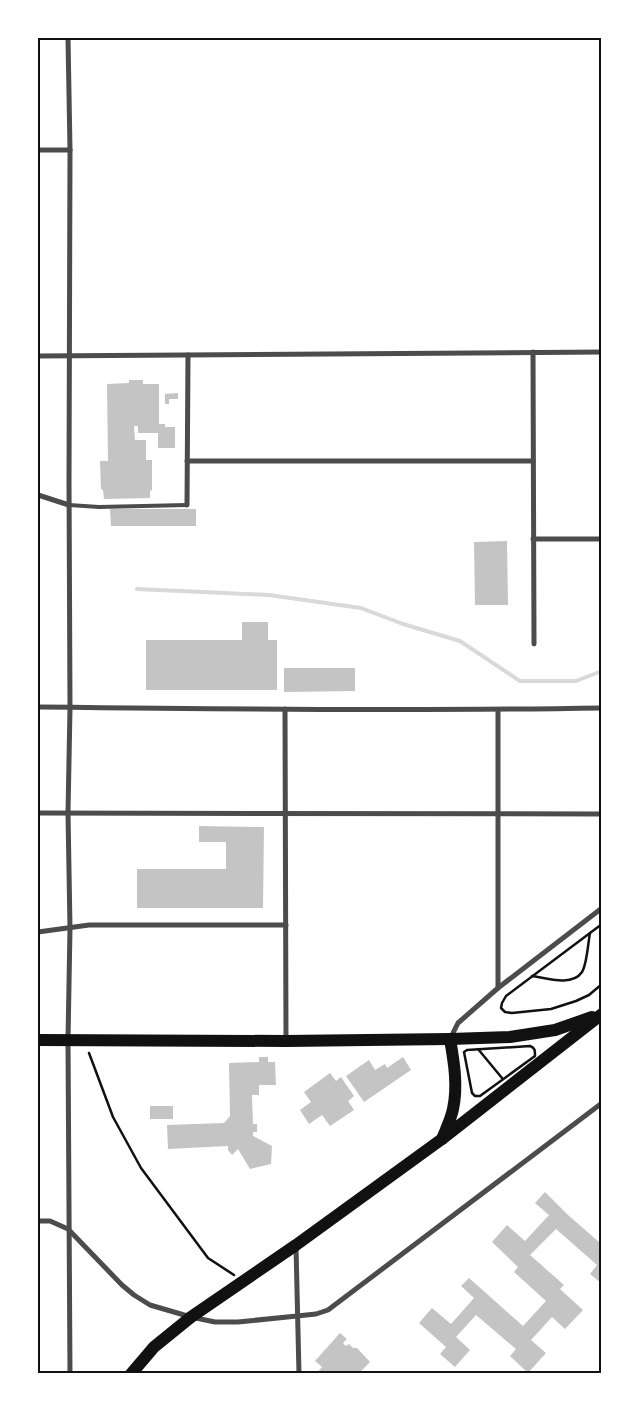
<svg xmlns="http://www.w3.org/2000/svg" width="639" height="1411" font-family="'Roboto Condensed',sans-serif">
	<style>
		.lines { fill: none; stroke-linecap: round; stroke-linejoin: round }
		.stream { stroke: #d9d9d9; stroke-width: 4 }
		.building { fill: #c4c4c4 }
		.path { stroke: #111; stroke-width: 2.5 }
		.service { stroke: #4c4c4c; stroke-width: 4 }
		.minor { stroke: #4c4c4c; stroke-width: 5 }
		.primary { stroke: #111; stroke-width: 12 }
		.neatline { fill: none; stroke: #111; stroke-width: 2 }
	</style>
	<rect width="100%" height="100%" fill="#fff"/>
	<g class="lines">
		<path class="stream" d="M 137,589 L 269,595 L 361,608 L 403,624 L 460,641 L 520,681 L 576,681 L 602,671"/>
	</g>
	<g class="building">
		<path d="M 129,380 L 143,380 L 143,384 L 159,384 L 159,424 L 165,424 L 165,427 L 175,427 L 175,448 L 158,448 L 158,433 L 138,433 L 138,426 L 134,426 L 135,440 L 146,440 L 146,460 L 152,460 L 152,490 L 150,491 L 150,498 L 104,499 L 103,490 L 101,489 L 100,461 L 108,461 L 107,384 L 129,383 Z"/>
		<path d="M 178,393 L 178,399 L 169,399 L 169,404 L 165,404 L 165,394 Z"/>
		<path d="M 110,509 L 196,509 L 196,526 L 111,526 Z"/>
		<path d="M 507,541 L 508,605 L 475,605 L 474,542 Z"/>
		<path d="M 242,622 L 268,622 L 268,640 L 277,640 L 277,690 L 146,690 L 146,640 L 242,640 Z"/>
		<path d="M 284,668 L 355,668 L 355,691 L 284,692 Z"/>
		<path d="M 199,826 L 264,827 L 263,908 L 137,908 L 137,869 L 226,869 L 226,842 L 199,842 Z"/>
		<path d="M 259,1057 L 268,1057 L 268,1062 L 275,1062 L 276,1085 L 259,1085 L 259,1095 L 252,1095 L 253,1124 L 257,1124 L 257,1132 L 253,1132 L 253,1136 L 272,1146 L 271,1164 L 250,1169 L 238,1149 L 232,1155 L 228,1150 L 228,1146 L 168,1149 L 167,1125 L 224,1123 L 230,1116 L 229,1063 L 259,1062 Z"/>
		<path d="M 403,1057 L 411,1070 L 364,1102 L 346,1076 L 369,1060 L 375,1070 L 385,1064 L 387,1068 Z"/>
		<path d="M 330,1073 L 336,1081 L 341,1077 L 354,1096 L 348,1101 L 354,1110 L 330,1126 L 322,1115 L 309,1124 L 300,1110 L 311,1102 L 304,1092 Z"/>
		<rect x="150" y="1106" width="23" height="13"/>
		<path d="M 545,1192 L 568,1215 L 599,1242 L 602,1239 L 602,1284 L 590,1274 L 597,1265 L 556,1229 L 530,1255 L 564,1285 L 560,1289 L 583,1310 L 565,1329 L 552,1317 L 531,1340 L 546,1353 L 528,1373 L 510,1356 L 516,1349 L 476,1315 L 456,1337 L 470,1350 L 455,1367 L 440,1354 L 446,1347 L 419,1323 L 432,1308 L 451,1324 L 474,1298 L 461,1286 L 469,1278 L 523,1326 L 546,1301 L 514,1272 L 518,1267 L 492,1242 L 507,1225 L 525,1241 L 549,1215 L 535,1203 Z"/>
		<path d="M 340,1333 L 347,1339 L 343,1343 L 346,1346 L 349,1344 L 353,1348 L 357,1348 L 370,1362 L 358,1374 L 316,1374 L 322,1367 L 315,1361 Z"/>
	</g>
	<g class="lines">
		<g class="path">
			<path d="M 602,924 L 506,996 L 502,1003 L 501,1008 L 505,1012 L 512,1013 L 551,1009 L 576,1001 L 589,995 L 602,984"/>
			<path d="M 532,976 C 546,978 572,987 582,972 C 587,964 588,943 590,933"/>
			<path d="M 530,1046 C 535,1048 535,1050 535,1056 L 480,1096 L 475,1096 L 472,1093 L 464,1052 L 467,1050 Z"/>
			<path d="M 478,1049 L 502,1078"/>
			<path d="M 89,1053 L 113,1117 L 141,1168 L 208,1258 L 234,1275"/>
		</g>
		<path class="service" d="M 69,505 L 99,507 L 187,505"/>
		<g class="minor">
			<path d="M 68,38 L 70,150 L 69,481 L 70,708 L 68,813 L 70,928 L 68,1040 L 70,1374"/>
			<path d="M 38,150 L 70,150"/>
			<path d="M 533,352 L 534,644"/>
			<path d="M 38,356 L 602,352"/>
			<path d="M 187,461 L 533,461"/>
			<path d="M 38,495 L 69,505"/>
			<path d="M 187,505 L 188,355"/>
			<path d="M 533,539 L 602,539"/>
			<path d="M 38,707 C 226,709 413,711 602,708"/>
			<path d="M 285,709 L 286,1040"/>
			<path d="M 498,710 L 498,988"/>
			<path d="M 38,813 L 602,814"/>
			<path d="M 38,932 L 89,925 L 286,925"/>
			<path d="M 450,1039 L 458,1023 L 498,988 L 602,908"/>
			<path d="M 38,1221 L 50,1221 L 68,1229 L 122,1285 L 134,1295 L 150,1305 L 191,1317 L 215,1322 L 238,1322 L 297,1316 L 316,1314 L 328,1310 L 602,1103"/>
			<path d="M 296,1247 L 299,1374"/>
		</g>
		<g class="primary">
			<path d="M 38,1040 L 286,1041 L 450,1039 L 510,1037 L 555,1030 L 592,1017"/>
			<path d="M 442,1139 C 446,1129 451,1119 453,1109 C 458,1086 454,1062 450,1039"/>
			<path d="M 131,1374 L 154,1347 L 191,1317 L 296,1245 L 442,1139 L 602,1014"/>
		</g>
	</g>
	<rect width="639" height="1411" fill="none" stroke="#ffffff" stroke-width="78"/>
	<rect x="39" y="39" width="561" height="1333" class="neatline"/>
</svg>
